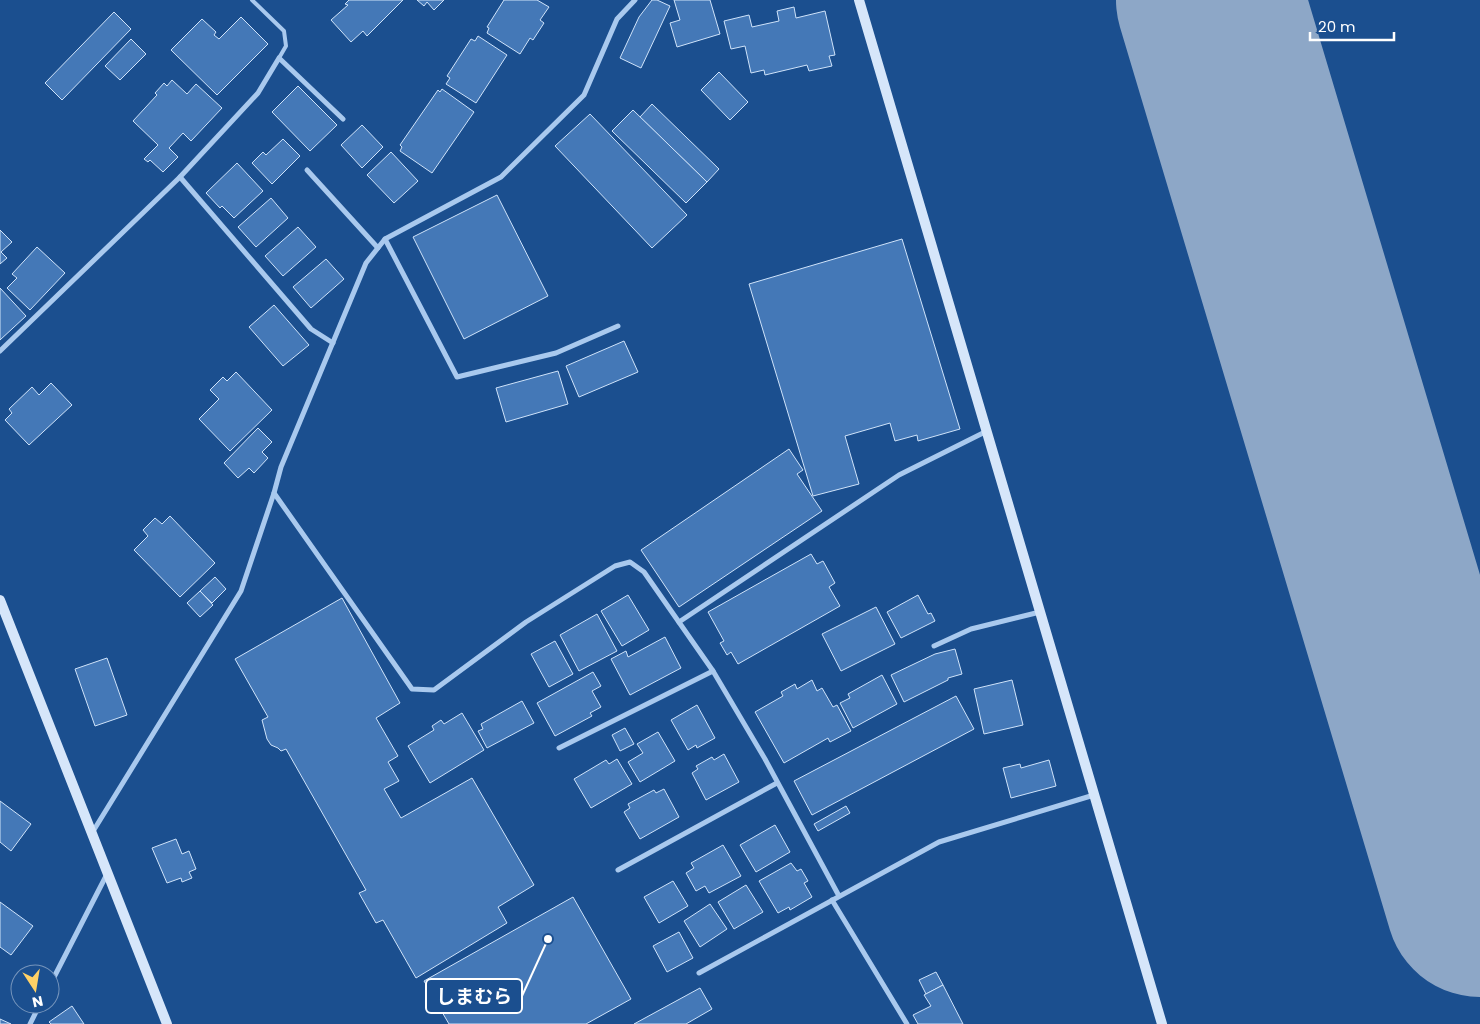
<svg xmlns="http://www.w3.org/2000/svg" width="1480" height="1024" font-family="Poppins,'Noto Sans JP',sans-serif">
	<style>
		.lines { fill: none; stroke-linecap: round; stroke-linejoin: round }
		.runway { stroke: #8da7c7; stroke-width: 188 }
		.building { fill: #4478b7; stroke: #cfe3fa }
		.lane { stroke: #a9c9ee; stroke-width: 4 }
		.street { stroke: #a9c9ee; stroke-width: 5 }
		.secondary { stroke: #d6e6fa; stroke-width: 10 }
		.leader { fill: none; stroke: #fff; stroke-width: 2 }
		.callout-dot { fill: #fff; stroke: #1b4f8f; stroke-width: 2 }
		.callout { fill: #1b4f8f; stroke: #fff; stroke-width: 2 }
		.callout-label { font-size: 19px; text-anchor: middle; font-weight: bold; fill: #fff }
	</style>
	<rect width="100%" height="100%" fill="#1b4f8f"/>
	<g class="lines">
		<path class="runway" d="M 1210,0 L 1480,903"/>
	</g>
	<g class="building">
		<path d="M 349,0 L 403,0 L 367,36 L 363,31 L 351,42 L 331,20 L 348,5 L 345,4 Z"/>
		<path d="M 417,0 L 444,0 L 434,10 L 427,2 L 424,6 Z"/>
		<path d="M 504,0 L 537,0 L 549,7 L 540,20 L 544,23 L 533,40 L 530,38 L 520,54 L 487,33 L 489,28 L 487,27 Z"/>
		<path d="M 652,0 L 657,0 L 670,6 L 641,68 L 620,58 L 639,17 Z"/>
		<path d="M 674,0 L 710,0 L 720,34 L 677,47 L 670,23 L 680,20 Z"/>
		<path d="M 794,7 L 796,18 L 825,11 L 835,55 L 829,56 L 832,66 L 809,71 L 807,65 L 765,75 L 764,70 L 751,73 L 745,46 L 731,49 L 724,21 L 749,15 L 752,27 L 779,21 L 777,11 Z"/>
		<path d="M 114,12 L 131,29 L 62,100 L 45,83 Z"/>
		<path d="M 241,17 L 268,44 L 217,95 L 171,50 L 202,19 L 216,32 L 214,35 L 219,39 Z"/>
		<path d="M 478,36 L 507,55 L 476,103 L 446,84 L 450,78 L 447,76 L 471,39 L 475,41 Z"/>
		<path d="M 131,39 L 146,54 L 120,80 L 105,66 Z"/>
		<path d="M 719,72 L 748,102 L 730,120 L 701,90 Z"/>
		<path d="M 172,80 L 187,94 L 196,84 L 222,108 L 191,141 L 183,133 L 169,148 L 178,157 L 163,172 L 150,160 L 148,162 L 144,159 L 158,145 L 133,121 L 157,95 L 155,93 L 164,83 L 167,86 Z"/>
		<path d="M 298,86 L 337,125 L 310,151 L 272,112 Z"/>
		<path d="M 442,89 L 474,112 L 432,173 L 400,151 L 402,147 L 400,145 L 438,90 L 440,92 Z"/>
		<path d="M 652,104 L 719,169 L 707,182 L 640,117 Z"/>
		<path d="M 633,110 L 707,182 L 686,203 L 612,131 Z"/>
		<path d="M 590,114 L 687,215 L 652,248 L 555,146 Z"/>
		<path d="M 362,125 L 383,147 L 362,168 L 341,145 Z"/>
		<path d="M 283,139 L 300,156 L 272,184 L 252,163 L 263,152 L 266,155 Z"/>
		<path d="M 391,152 L 418,181 L 394,203 L 367,175 Z"/>
		<path d="M 237,163 L 263,191 L 234,218 L 222,206 L 220,208 L 206,193 Z"/>
		<path d="M 497,195 L 548,296 L 464,339 L 413,237 Z"/>
		<path d="M 271,198 L 288,218 L 256,247 L 238,227 Z"/>
		<path d="M 298,227 L 316,247 L 283,276 L 265,256 Z"/>
		<path d="M 0,230 L 12,242 L 1,252 L 7,258 L 0,264 Z"/>
		<path d="M 902,239 L 960,429 L 918,441 L 917,435 L 895,441 L 890,423 L 845,436 L 859,484 L 813,496 L 749,284 Z"/>
		<path d="M 37,247 L 65,273 L 30,310 L 7,288 L 17,278 L 12,274 Z"/>
		<path d="M 326,259 L 344,279 L 311,308 L 293,287 Z"/>
		<path d="M 0,288 L 26,316 L 0,340 Z"/>
		<path d="M 274,305 L 309,345 L 283,366 L 249,327 Z"/>
		<path d="M 624,341 L 638,372 L 579,397 L 566,366 Z"/>
		<path d="M 558,371 L 568,404 L 506,422 L 496,388 Z"/>
		<path d="M 236,372 L 272,410 L 230,451 L 199,419 L 219,399 L 210,390 L 223,377 L 227,381 Z"/>
		<path d="M 51,383 L 72,405 L 29,445 L 5,420 L 12,413 L 9,409 L 32,387 L 39,395 Z"/>
		<path d="M 258,428 L 272,442 L 262,452 L 268,458 L 254,473 L 249,468 L 238,478 L 224,463 Z"/>
		<path d="M 789,449 L 803,470 L 797,474 L 822,511 L 679,607 L 641,550 Z"/>
		<path d="M 170,516 L 215,563 L 180,597 L 134,550 L 148,536 L 143,530 L 155,518 L 162,524 Z"/>
		<path d="M 811,554 L 817,564 L 823,561 L 835,583 L 829,587 L 840,606 L 738,664 L 731,652 L 727,655 L 720,643 L 724,641 L 708,612 Z"/>
		<path d="M 215,577 L 226,589 L 212,603 L 200,591 Z"/>
		<path d="M 200,591 L 213,605 L 200,617 L 187,603 Z"/>
		<path d="M 628,595 L 649,630 L 622,646 L 601,611 Z"/>
		<path d="M 918,595 L 928,614 L 931,613 L 935,621 L 901,638 L 887,612 Z"/>
		<path d="M 342,598 L 400,703 L 376,718 L 398,756 L 388,762 L 399,781 L 384,789 L 401,818 L 472,778 L 534,885 L 498,907 L 507,923 L 416,978 L 383,920 L 376,923 L 359,893 L 366,890 L 286,749 L 281,751 L 278,748 L 271,745 L 267,739 L 262,720 L 268,717 L 235,659 Z"/>
		<path d="M 876,607 L 895,644 L 841,671 L 822,634 Z"/>
		<path d="M 597,614 L 617,651 L 579,671 L 560,635 Z"/>
		<path d="M 665,637 L 681,668 L 630,695 L 611,659 L 626,651 L 628,657 Z"/>
		<path d="M 555,641 L 573,674 L 549,687 L 531,654 Z"/>
		<path d="M 955,649 L 962,674 L 948,678 L 948,680 L 904,702 L 891,675 L 935,654 Z"/>
		<path d="M 107,658 L 127,715 L 95,726 L 75,669 Z"/>
		<path d="M 593,672 L 601,686 L 592,691 L 601,707 L 590,713 L 592,716 L 555,736 L 537,703 Z"/>
		<path d="M 882,675 L 897,704 L 853,728 L 840,703 L 850,698 L 848,694 Z"/>
		<path d="M 812,680 L 817,691 L 822,688 L 833,707 L 837,705 L 851,731 L 830,742 L 828,738 L 784,763 L 755,712 L 783,696 L 781,692 L 795,684 L 797,689 Z"/>
		<path d="M 1012,680 L 1023,725 L 984,734 L 974,689 Z"/>
		<path d="M 956,696 L 974,729 L 812,815 L 794,781 Z"/>
		<path d="M 522,701 L 534,723 L 487,748 L 478,731 L 483,729 L 481,724 Z"/>
		<path d="M 697,705 L 715,738 L 697,748 L 696,745 L 688,750 L 671,720 Z"/>
		<path d="M 462,713 L 484,750 L 430,783 L 408,746 L 434,730 L 432,726 L 441,720 L 444,724 Z"/>
		<path d="M 625,728 L 634,744 L 620,751 L 612,735 Z"/>
		<path d="M 658,732 L 675,761 L 640,782 L 628,762 L 643,753 L 637,744 Z"/>
		<path d="M 724,754 L 739,782 L 706,800 L 692,773 L 698,769 L 696,766 L 712,757 L 714,760 Z"/>
		<path d="M 617,759 L 632,784 L 591,808 L 574,779 L 606,760 L 609,764 Z"/>
		<path d="M 1049,760 L 1056,786 L 1011,798 L 1003,768 L 1020,764 L 1021,768 Z"/>
		<path d="M 664,789 L 679,817 L 640,839 L 624,812 L 630,808 L 628,804 L 654,790 L 656,793 Z"/>
		<path d="M 0,801 L 31,824 L 11,851 L 0,842 Z"/>
		<path d="M 846,806 L 850,813 L 818,831 L 814,824 Z"/>
		<path d="M 775,825 L 790,852 L 756,872 L 740,845 Z"/>
		<path d="M 176,839 L 182,854 L 189,851 L 196,869 L 189,872 L 192,878 L 182,882 L 181,878 L 167,883 L 152,848 Z"/>
		<path d="M 723,845 L 741,876 L 709,893 L 705,886 L 696,891 L 686,873 L 694,868 L 691,863 Z"/>
		<path d="M 791,863 L 797,871 L 801,869 L 808,881 L 804,883 L 812,897 L 790,910 L 789,907 L 778,913 L 759,881 Z"/>
		<path d="M 673,881 L 688,906 L 659,923 L 644,897 Z"/>
		<path d="M 746,885 L 763,912 L 734,929 L 718,902 Z"/>
		<path d="M 573,897 L 631,999 L 586,1024 L 449,1024 L 424,981 Z"/>
		<path d="M 0,902 L 33,926 L 11,955 L 0,947 Z"/>
		<path d="M 710,904 L 727,929 L 700,947 L 684,921 Z"/>
		<path d="M 679,932 L 693,958 L 667,972 L 653,946 Z"/>
		<path d="M 936,972 L 943,985 L 926,994 L 919,980 Z"/>
		<path d="M 943,985 L 963,1024 L 918,1024 L 913,1015 L 931,1006 L 924,995 Z"/>
		<path d="M 700,988 L 712,1009 L 686,1024 L 634,1024 Z"/>
		<path d="M 72,1006 L 84,1024 L 51,1024 L 49,1022 Z"/>
		<path d="M 0,1019 L 11,1024 L 0,1024 Z"/>
	</g>
	<g class="lines">
		<path class="lane" d="M 252,0 L 284,31 L 286,46 L 279,58"/>
		<g class="street">
			<path d="M 307,170 L 378,248"/>
			<path d="M 180,177 L 258,93 L 279,58 L 343,119"/>
			<path d="M 385,239 L 457,377 L 556,353 L 618,326"/>
			<path d="M 0,351 L 180,177 L 311,329 L 333,343"/>
			<path d="M 274,493 L 412,689 L 434,690 L 526,622 L 615,566 L 630,562 L 644,572 L 713,671 L 765,759 L 839,896"/>
			<path d="M 679,622 L 899,475 L 987,431"/>
			<path d="M 934,646 L 971,629 L 1040,612"/>
			<path d="M 559,748 L 713,671"/>
			<path d="M 92,833 L 241,591 L 274,493 L 281,467 L 366,263 L 385,239 L 501,177 L 584,95 L 617,19 L 635,0"/>
			<path d="M 618,870 L 777,783"/>
			<path d="M 832,900 L 907,1024"/>
			<path d="M 699,973 L 939,842 L 1094,795"/>
			<path d="M 50,985 L 107,874"/>
			<path d="M 30,1024 L 40,1004"/>
		</g>
		<g class="secondary">
			<path d="M 859,0 L 1162,1024"/>
			<path d="M 0,600 L 167,1024"/>
		</g>
	</g>
	<path class="leader" d="M548 939L522 996"/>
	<circle class="callout-dot" cx="548" cy="939" r="5"/>
	<rect class="callout" x="426" y="979" width="96" height="34" rx="5"/>
	<g class="callout-label">
		<text x="474" y="1003">しまむら</text>
	</g>
	<g transform="translate(35 989) rotate(168)"><circle r="24" fill="#1b4f8f" stroke="#7695bc"/>
	<path d="M0-4L9 19L0 12L-9 19Z" fill="#ffd166"/>
	<text y="-8" font-size="14" font-weight="bold" text-anchor="middle" fill="#ffffff">N</text>
	</g>
	<path d="M1310 32v8h84v-8" fill="none" stroke="#ffffff" stroke-width="2.5"/>
	<text x="1318" y="32" font-size="15" fill="#ffffff" stroke="#1b4f8f" stroke-width="4" paint-order="stroke">20 m</text>
</svg>
